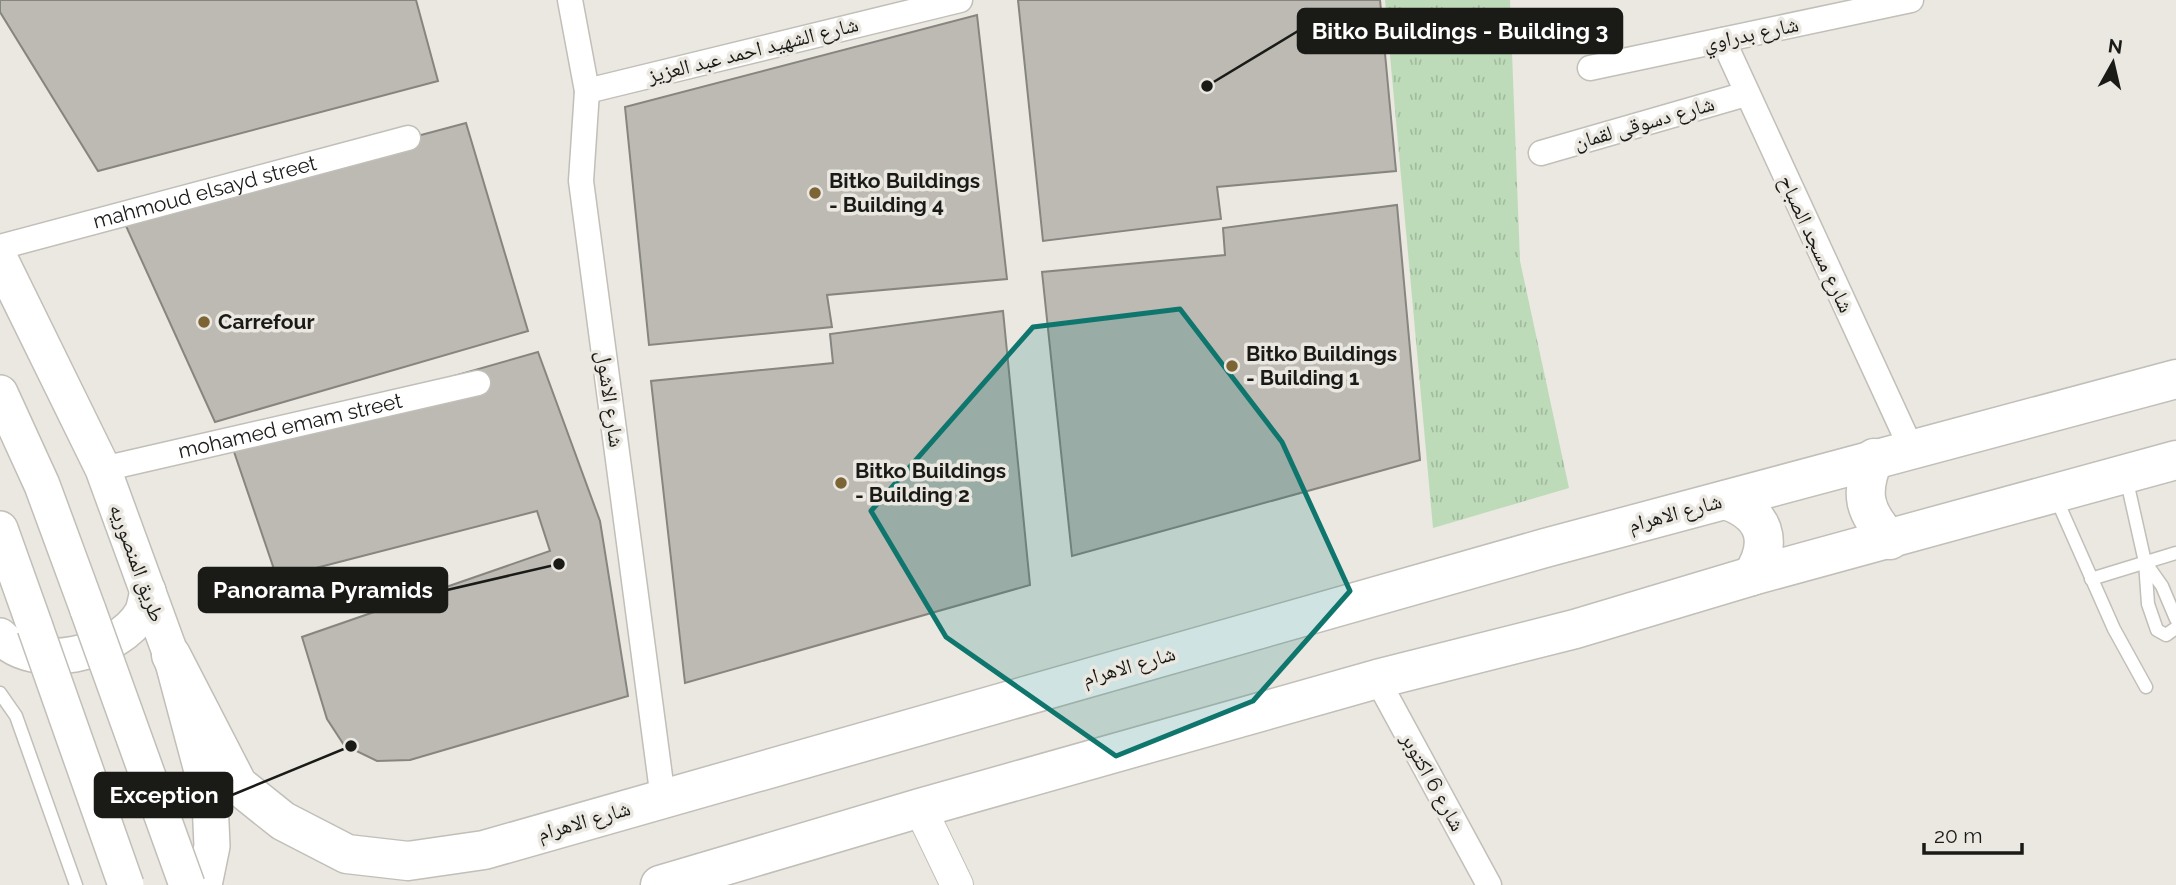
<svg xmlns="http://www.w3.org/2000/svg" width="2176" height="885" font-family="Raleway,'Noto Naskh Arabic',sans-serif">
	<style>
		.grass { fill: url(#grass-tufts) }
		.building { fill: #bcbab3; stroke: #87857f; stroke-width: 2 }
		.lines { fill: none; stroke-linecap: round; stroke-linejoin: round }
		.service-casing { stroke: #c1bfb8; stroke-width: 15 }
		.minor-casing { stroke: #c1bfb8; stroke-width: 27 }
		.tertiary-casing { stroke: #c1bfb8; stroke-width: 34 }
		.secondary-casing { stroke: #c1bfb8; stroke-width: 38 }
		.primary-casing { stroke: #c1bfb8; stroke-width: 41 }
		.service { stroke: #fff; stroke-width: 12 }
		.minor { stroke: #fff; stroke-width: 24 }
		.tertiary { stroke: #fff; stroke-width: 32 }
		.secondary { stroke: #fff; stroke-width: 35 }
		.primary { stroke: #fff; stroke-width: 38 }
		.secondary-bridge-casing { stroke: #c1bfb8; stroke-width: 38; stroke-linecap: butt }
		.secondary-bridge { stroke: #fff; stroke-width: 35 }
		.marked { fill: #0f766e; fill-opacity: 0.2; stroke: #0f766e; stroke-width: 5; stroke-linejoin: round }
		.poi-dot { fill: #7c6434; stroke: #eae8e1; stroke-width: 2.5 }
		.labels { text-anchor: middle; stroke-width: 7; stroke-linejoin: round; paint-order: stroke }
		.street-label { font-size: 21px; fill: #1a1a17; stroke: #eae8e1 }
		.poi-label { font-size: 21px; font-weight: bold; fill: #1a1a17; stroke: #eae8e1; text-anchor: start }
		.leader { fill: none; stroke: #1a1a17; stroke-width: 2.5 }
		.callout-dot { fill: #1a1a17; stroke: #eae8e1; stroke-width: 2.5 }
		.callout { fill: #1a1a17; stroke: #1a1a17; stroke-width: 2.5 }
		.callout-label { font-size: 23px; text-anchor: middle; font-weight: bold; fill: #fff }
	</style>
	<defs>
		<pattern id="grass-tufts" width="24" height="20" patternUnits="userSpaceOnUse" patternTransform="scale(1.75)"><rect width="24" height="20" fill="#bddbb9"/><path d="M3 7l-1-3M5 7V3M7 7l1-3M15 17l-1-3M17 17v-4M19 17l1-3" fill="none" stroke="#a2bb9e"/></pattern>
	</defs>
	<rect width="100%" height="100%" fill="#eae8e1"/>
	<path class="grass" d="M 1385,0 L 1510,0 L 1520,261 L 1569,488 L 1433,528 Z"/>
	<g class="building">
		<path d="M 0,0 L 416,0 L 438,81 L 98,171 L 0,12 Z"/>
		<path d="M 1018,0 L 1380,0 L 1396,171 L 1217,187 L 1221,219 L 1043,241 Z"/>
		<path d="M 977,15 L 1007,279 L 827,295 L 832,327 L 649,345 L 625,107 Z"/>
		<path d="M 466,123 L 528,331 L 215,422 L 121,215 Z"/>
		<path d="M 1397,205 L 1420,460 L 1072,556 L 1042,272 L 1225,255 L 1223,228 Z"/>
		<path d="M 1003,311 L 1030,585 L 685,683 L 651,381 L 833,363 L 830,334 Z"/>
		<path d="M 538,352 L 600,521 L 628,696 L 410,760 L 377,761 L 344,745 L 327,719 L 302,637 L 550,551 L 537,511 L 277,578 L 230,440 Z"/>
	</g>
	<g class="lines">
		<g class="service-casing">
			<g id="service">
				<path d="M 2126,477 L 2145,562"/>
				<path d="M 2056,498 L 2114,629 L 2146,687"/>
				<path d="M 2091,579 L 2176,553"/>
				<path d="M 2176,619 L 2162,586 L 2145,562 L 2148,604 L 2157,630 L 2166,635 L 2176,628"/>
				<path d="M 0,693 L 16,716 L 76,885"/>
			</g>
		</g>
		<g class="minor-casing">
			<g id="minor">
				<path d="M 570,0 L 587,91 L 581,181 L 663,799"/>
				<path d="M 1723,40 L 1911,448"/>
				<path d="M 1590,68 L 1911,0"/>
				<path d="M 587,91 L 960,0"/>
				<path d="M 1541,153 L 1746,94"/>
				<path id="s1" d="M 0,247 L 408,138"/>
				<path id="s2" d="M 103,469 L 478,383"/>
				<path d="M 1377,679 L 1489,885"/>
			</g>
		</g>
		<g class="tertiary-casing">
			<path id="tertiary" d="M 920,808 L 957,885"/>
		</g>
		<g class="secondary-casing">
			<g id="secondary">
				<path d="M 0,259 L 103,469 L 171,655 L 210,801 L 212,846 L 204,885"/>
				<path d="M 0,393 L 42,485 L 88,610"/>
				<path d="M 0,529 L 35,627"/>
				<path d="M 0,636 C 34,674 118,654 142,613 C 145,607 146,598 148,591"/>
			</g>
		</g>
		<g class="primary-casing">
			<g id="primary">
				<path d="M 1874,458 C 1859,494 1864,512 1890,540"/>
				<path d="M 1726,500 C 1765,514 1774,541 1752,576"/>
				<path d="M 171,655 L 238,785 L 283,821 L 347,854 L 408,861 L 484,850 L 1545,548 L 2176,379"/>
				<path d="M 660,885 L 920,808 L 1377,679 L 1575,629 L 1752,576 L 2176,460"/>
			</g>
		</g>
		<use href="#service" class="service"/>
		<use href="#minor" class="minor"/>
		<use href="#tertiary" class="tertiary"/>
		<use href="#secondary" class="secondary"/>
		<use href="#primary" class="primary"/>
		<g class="secondary-bridge-casing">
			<g id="secondary-bridge">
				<path d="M 88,610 L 187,885"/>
				<path d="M 35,627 L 126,885"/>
			</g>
		</g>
		<use href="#secondary-bridge" class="secondary-bridge"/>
	</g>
	<path class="marked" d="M 1180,309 L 1282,442 L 1350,591 L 1253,701 L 1116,756 L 946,637 L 871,511 L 1033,327 Z"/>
	<g class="poi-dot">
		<circle cx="815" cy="193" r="7"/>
		<circle cx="204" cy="322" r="7"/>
		<circle cx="1232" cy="366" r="7"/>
		<circle cx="841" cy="483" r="7"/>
	</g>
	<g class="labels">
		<g class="street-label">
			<text transform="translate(1751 34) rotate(-12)" y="7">شارع بدراوي</text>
			<text transform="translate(753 50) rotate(-14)" y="7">شارع الشهيد احمد عبد العزيز</text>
			<text transform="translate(1644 123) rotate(-16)" y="7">شارع دسوقى لقمان</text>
			<text dy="7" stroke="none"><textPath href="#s1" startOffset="212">mahmoud elsayd street</textPath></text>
			<text transform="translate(1816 244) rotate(65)" y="7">شارع مسجد الصباح</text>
			<text transform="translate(610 399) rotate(82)" y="7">شارع الاشول</text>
			<text dy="7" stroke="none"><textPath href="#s2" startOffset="192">mohamed emam street</textPath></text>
			<text transform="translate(1675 513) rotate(-15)" y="7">شارع الاهرام</text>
			<text transform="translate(137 563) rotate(70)" y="7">طريق المنصوريه</text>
			<text transform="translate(1129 666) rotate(-16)" y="7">شارع الاهرام</text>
			<text transform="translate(1433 782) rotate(61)" y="7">شارع 6 اكتوبر</text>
			<text transform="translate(584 821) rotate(-16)" y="7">شارع الاهرام</text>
		</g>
		<g class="poi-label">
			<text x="829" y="188">Bitko Buildings<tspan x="829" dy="24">- Building 4</tspan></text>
			<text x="218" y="329">Carrefour</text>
			<text x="1246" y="361">Bitko Buildings<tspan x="1246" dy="24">- Building 1</tspan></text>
			<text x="855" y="478">Bitko Buildings<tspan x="855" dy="24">- Building 2</tspan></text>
		</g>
	</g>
	<path class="leader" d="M1207 86L1298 31M559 564L447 590M351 746L232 795"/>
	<g class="callout-dot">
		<circle cx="1207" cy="86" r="7"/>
		<circle cx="559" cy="564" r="7"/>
		<circle cx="351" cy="746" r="7"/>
	</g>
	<g class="callout">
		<rect x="1298" y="9" width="324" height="44" rx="7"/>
		<rect x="199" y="568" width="248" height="44" rx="7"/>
		<rect x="95" y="773" width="137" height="44" rx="7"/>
	</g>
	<g class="callout-label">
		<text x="1460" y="39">Bitko Buildings - Building 3</text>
		<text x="323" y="598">Panorama Pyramids</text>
		<text x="164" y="803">Exception</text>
	</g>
	<g transform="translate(2113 63) rotate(8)" stroke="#eae8e1" stroke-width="5" paint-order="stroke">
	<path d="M0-5L12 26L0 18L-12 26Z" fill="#1a1a17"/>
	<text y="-10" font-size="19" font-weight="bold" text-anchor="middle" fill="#1a1a17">N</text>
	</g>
	<path d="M1924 843v10h98v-10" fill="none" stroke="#1a1a17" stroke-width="3.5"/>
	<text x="1934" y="843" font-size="21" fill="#1a1a17" stroke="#eae8e1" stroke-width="5" paint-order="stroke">20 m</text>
</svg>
